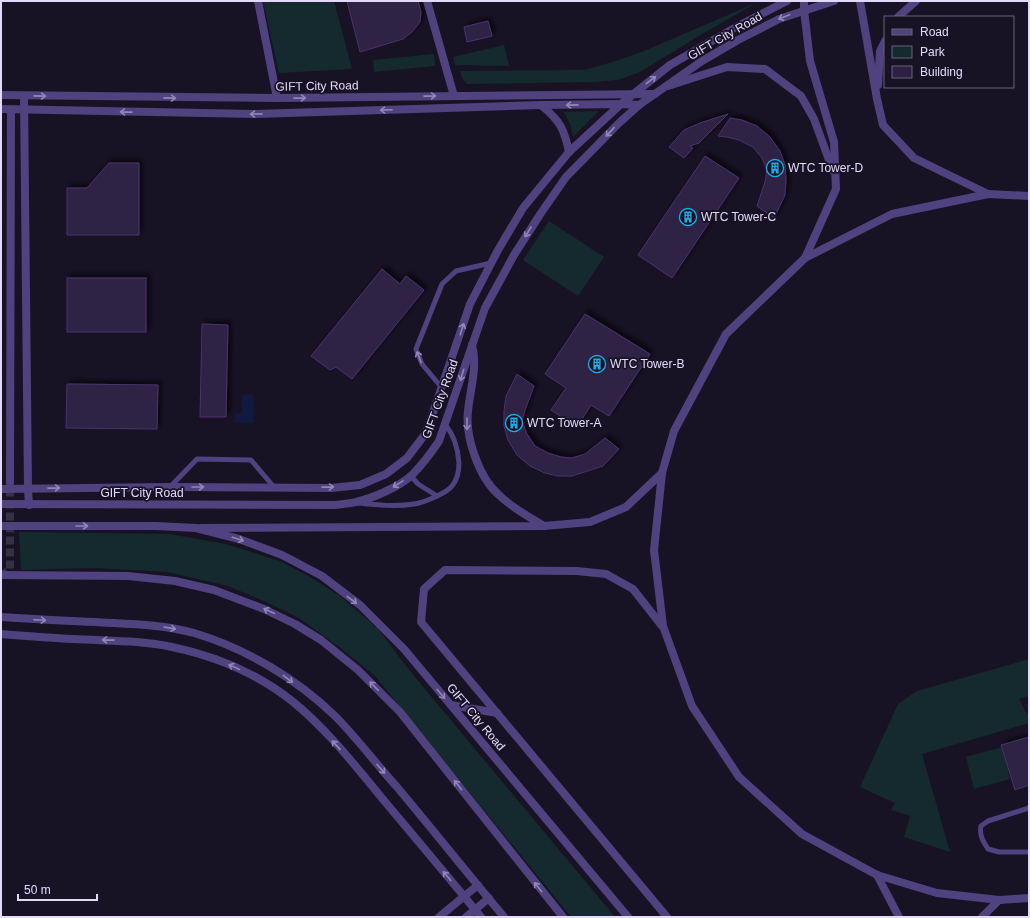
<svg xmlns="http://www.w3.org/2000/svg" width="1030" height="918" font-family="Arial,sans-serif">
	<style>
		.green { fill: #152a2e }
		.water { fill: #10193f }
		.building { fill: #2e2044; stroke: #4a346d; filter: url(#shadow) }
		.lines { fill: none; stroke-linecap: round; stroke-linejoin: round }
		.tertiary-tunnel { stroke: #363045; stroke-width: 8; stroke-dasharray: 8 4; stroke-linecap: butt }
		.service { stroke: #4f427f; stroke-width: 5 }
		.minor { stroke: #4f427f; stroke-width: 8 }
		.tertiary { stroke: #4f427f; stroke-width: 8 }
		.oneway { stroke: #9286b7 }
		.labels { text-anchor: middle; stroke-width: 3.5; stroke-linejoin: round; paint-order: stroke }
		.street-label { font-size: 12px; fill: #e3dafb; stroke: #181225 }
		.poi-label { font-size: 12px; fill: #e3dafb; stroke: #181225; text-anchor: start }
	</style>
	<defs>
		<filter id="shadow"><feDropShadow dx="3.5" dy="-3.5" stdDeviation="2" flood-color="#0009"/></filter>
	</defs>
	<rect width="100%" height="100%" fill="#181225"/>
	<g class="green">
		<path d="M 263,1 L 334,1 L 352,69 L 279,73 Z"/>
		<path d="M 756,3 L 702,34 L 640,72 L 618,80 L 595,82 L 467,84 L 462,78 L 460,71 L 584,70 L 616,61 L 644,51 Z"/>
		<path d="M 504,45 L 509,66 L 455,65 L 453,57 Z"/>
		<path d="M 434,54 L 435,66 L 374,72 L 373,60 Z"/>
		<path d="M 599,111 L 573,137 L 571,126 L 564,112 Z"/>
		<path d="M 549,221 L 604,257 L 578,296 L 523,260 Z"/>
		<path d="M 19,532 L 169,534 L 226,544 L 280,561 L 310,577 L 340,596 L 378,629 L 410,671 L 615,917 L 571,917 L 375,676 L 338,646 L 299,618 L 266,602 L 228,586 L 167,572 L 94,568 L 21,570 Z"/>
		<path d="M 1029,659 L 1029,696 L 1019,699 L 1025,711 L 1029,715 L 1029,723 L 922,754 L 950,852 L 904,837 L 910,816 L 891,810 L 895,803 L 860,787 L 898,704 L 917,691 Z"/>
		<path d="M 1002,747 L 1010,779 L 974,789 L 966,757 Z"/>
	</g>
	<path class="water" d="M 242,395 L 253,395 L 254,423 L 235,423 L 235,414 L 242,413 Z"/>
	<g class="building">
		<path d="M 347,1 L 418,1 L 421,12 L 420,22 L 412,32 L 403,39 L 360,52 Z"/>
		<path d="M 488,21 L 492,36 L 467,42 L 464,27 Z"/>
		<path d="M 728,114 L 699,143 L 690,146 L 693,148 L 684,158 L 669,147 L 684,130 L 700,123 Z"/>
		<path d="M 730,118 L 742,120 L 757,126 L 770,137 L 780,151 L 785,165 L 786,180 L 785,195 L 774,218 L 757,206 L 765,182 L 767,170 L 762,158 L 753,147 L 739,140 L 727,137 L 718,136 Z"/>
		<path d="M 705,156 L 739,178 L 672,278 L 638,255 Z"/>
		<path d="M 109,163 L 139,163 L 139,235 L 67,235 L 67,188 L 87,188 Z"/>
		<path d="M 382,269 L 400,284 L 406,276 L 424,290 L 352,379 L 336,367 L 330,370 L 311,356 Z"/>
		<rect x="67" y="278" width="79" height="54"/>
		<path d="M 585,314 L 650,354 L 609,416 L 591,405 L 577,427 L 551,410 L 566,388 L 545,374 Z"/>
		<path d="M 202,324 L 228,325 L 226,417 L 200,417 Z"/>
		<path d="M 517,374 L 534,386 L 525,410 L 522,421 L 527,434 L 535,446 L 548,453 L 561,457 L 572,458 L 585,454 L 605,438 L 619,449 L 603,466 L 572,476 L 558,476 L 545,473 L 530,466 L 517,455 L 508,440 L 504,426 L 504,411 L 506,396 Z"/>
		<path d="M 67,384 L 158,385 L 157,429 L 66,428 Z"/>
		<path d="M 1029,737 L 1029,785 L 1015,790 L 1001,745 Z"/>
	</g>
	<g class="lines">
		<path class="tertiary-tunnel" d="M 1,576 L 10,569 L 10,483"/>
		<g class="service">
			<path d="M 442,388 L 422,364 L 416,349 L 442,284 L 456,271 L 491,263"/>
			<path d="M 411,476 L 418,484 L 437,496"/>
			<path d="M 170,487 L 197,459 L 251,460 L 274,487"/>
			<path d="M 359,503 C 377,505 396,507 414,504 C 423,503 447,493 452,486 C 457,480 459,470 459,463 C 458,448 454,435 445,424"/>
			<path d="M 1029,808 L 988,821 L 981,826 C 979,835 983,841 988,849 L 999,852 L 1029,852"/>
		</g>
		<g class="minor">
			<path d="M 258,1 L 277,98"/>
			<path d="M 427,1 L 454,96"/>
			<path d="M 804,1 L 804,10 L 810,61 L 834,142 L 836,189 L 805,258"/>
			<path d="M 860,1 L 877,99 L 883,125 L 914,158 L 988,194"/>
			<path d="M 898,17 L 916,1"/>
			<path d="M 878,85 L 880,51 L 885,41"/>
			<path d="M 668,86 L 727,67 L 765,69 L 801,96 L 814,119 L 833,171"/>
			<path d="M 24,96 L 28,489 L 29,505"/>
			<path d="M 1029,196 L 988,194 L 892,214 L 805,258 L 726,334 L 674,431 L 662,473 L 654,550 L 663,626 L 692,706 L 739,777 L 802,834 L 877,875 L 937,893 L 999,900 L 1029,898"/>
			<path d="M 201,528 L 544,526 L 590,522 L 626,507 L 662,473"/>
			<path d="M 662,626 L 633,589 L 606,574 L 577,571 L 445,570 L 424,589 L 421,622 L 667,917"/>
			<path d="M 877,875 L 899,917"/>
			<path d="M 439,917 L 478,885"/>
			<path d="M 466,917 L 489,898"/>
			<path d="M 982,917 L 999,900"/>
		</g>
		<g class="tertiary">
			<path d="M 1,95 L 277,98 L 655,94"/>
			<path d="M 541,105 C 560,121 564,128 569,152"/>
			<path d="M 1,109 L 255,114 L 541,105 L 621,104 L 639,105"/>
			<path d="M 472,345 C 478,366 470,390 468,411 C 465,437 479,478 499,495 C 512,508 528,516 544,526"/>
			<path d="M 10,482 L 11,110"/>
			<path d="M 1,489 L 170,487 L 331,488 L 360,485 L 386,474 L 407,458 L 426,433 L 470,304 L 498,250 L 523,208 L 569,152 L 621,104 L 670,65 L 738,26 L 787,1"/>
			<path d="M 1,504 L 334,505 C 341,504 349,504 356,502 C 373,498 399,487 412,475 C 422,465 431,453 439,441 L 485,308 L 514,255 L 541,213 L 566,177 L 619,123 L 639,105 L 702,61 L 738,40 L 779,19 L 834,1"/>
			<path d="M 1,526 L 156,526 L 196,528 L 239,539 L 282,555 L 322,576 L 360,605 L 404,649 L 628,917"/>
			<path d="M 1,575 L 128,576 L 175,581 L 214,590 L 264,609 L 295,624 L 321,640 L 358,670 L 400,712 L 563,917"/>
			<path d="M 1,617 C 32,619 63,621 95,622 C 128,624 161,624 194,633 C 245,648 297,679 335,716 C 357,738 376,764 397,787 C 433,830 468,874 504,917"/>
			<path d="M 1,634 C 25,636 49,638 73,639 C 107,641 140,640 172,647 C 215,656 258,674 292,701 C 328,730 357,768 386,803 C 418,841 450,879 481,917"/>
			<path d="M 451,705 L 497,713"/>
		</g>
	</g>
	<defs><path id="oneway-shaft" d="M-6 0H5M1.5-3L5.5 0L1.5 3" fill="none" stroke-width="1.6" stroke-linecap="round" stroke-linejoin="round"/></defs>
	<g class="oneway">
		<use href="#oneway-shaft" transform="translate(784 17) rotate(159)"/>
		<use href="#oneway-shaft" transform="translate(651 80) rotate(-37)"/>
		<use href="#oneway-shaft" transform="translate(40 96) rotate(1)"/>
		<use href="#oneway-shaft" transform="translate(430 96) rotate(-1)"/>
		<use href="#oneway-shaft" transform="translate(170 98) rotate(1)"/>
		<use href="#oneway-shaft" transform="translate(300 98) rotate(-1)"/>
		<use href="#oneway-shaft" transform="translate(572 105) rotate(179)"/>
		<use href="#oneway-shaft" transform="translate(386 110) rotate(178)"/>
		<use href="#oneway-shaft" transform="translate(126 112) rotate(-179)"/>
		<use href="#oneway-shaft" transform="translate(256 114) rotate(179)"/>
		<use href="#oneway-shaft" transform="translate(610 132) rotate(133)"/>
		<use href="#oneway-shaft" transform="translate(528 232) rotate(122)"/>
		<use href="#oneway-shaft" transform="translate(462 329) rotate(-72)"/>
		<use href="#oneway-shaft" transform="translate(419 357) rotate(-111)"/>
		<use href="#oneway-shaft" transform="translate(462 375) rotate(107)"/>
		<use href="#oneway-shaft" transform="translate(467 424) rotate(90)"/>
		<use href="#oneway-shaft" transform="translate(398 484) rotate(148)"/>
		<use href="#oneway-shaft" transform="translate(198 487)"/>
		<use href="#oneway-shaft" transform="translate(328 487) rotate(-1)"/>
		<use href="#oneway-shaft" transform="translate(54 488) rotate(-1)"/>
		<use href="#oneway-shaft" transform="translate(82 526)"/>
		<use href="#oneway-shaft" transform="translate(238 539) rotate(18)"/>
		<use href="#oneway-shaft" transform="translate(352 600) rotate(37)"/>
		<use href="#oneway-shaft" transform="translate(269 611) rotate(-155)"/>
		<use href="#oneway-shaft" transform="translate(40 620) rotate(3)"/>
		<use href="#oneway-shaft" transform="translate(170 628) rotate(10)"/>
		<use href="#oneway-shaft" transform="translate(108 640) rotate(-179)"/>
		<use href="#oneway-shaft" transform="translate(234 667) rotate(-155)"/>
		<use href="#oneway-shaft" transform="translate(288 679) rotate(37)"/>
		<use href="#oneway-shaft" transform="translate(374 686) rotate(-135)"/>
		<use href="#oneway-shaft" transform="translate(441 694) rotate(50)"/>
		<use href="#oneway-shaft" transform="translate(336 745) rotate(-133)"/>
		<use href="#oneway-shaft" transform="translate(381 769) rotate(49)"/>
		<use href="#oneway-shaft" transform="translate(458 785) rotate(-128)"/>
		<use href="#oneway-shaft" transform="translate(447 876) rotate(-130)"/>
		<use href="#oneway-shaft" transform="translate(538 887) rotate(-129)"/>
	</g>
	<defs>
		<g id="building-ring" transform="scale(0.9)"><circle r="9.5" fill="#181225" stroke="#1aade6" stroke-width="1.5"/><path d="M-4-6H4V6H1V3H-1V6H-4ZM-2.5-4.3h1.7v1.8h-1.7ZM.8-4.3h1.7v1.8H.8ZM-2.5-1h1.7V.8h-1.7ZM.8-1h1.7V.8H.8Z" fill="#1aade6"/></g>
	</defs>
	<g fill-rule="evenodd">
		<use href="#building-ring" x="775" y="168"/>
		<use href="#building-ring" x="688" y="217"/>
		<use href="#building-ring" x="597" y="364"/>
		<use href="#building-ring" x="514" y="423"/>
	</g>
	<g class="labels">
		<g class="street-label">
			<text transform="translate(725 36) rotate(-30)" y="4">GIFT City Road</text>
			<text transform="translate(317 86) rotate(-1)" y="4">GIFT City Road</text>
			<text transform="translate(440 399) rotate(-70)" y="4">GIFT City Road</text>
			<text x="142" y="497">GIFT City Road</text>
			<text transform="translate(476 717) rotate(50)" y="4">GIFT City Road</text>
		</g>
		<g class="poi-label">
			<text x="788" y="172">WTC Tower-D</text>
			<text x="701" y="221">WTC Tower-C</text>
			<text x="610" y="368">WTC Tower-B</text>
			<text x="527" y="427">WTC Tower-A</text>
		</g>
	</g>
	<rect width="1030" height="918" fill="none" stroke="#e3dafb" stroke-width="4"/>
	<rect x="884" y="16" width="130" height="72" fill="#181225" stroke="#69627b"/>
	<rect x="892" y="29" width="20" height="6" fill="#4f427f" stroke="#69627b"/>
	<text x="920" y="36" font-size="12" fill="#e3dafb">Road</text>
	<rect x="892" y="46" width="20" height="12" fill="#152a2e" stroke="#69627b"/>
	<text x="920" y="56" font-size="12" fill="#e3dafb">Park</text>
	<rect x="892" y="66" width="20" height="12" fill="#2e2044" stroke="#69627b"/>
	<text x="920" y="76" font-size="12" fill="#e3dafb">Building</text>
	<path d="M18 894v6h79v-6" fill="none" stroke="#e3dafb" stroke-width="2"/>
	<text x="24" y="894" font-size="12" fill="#e3dafb" stroke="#181225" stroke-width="3" paint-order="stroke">50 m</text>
</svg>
